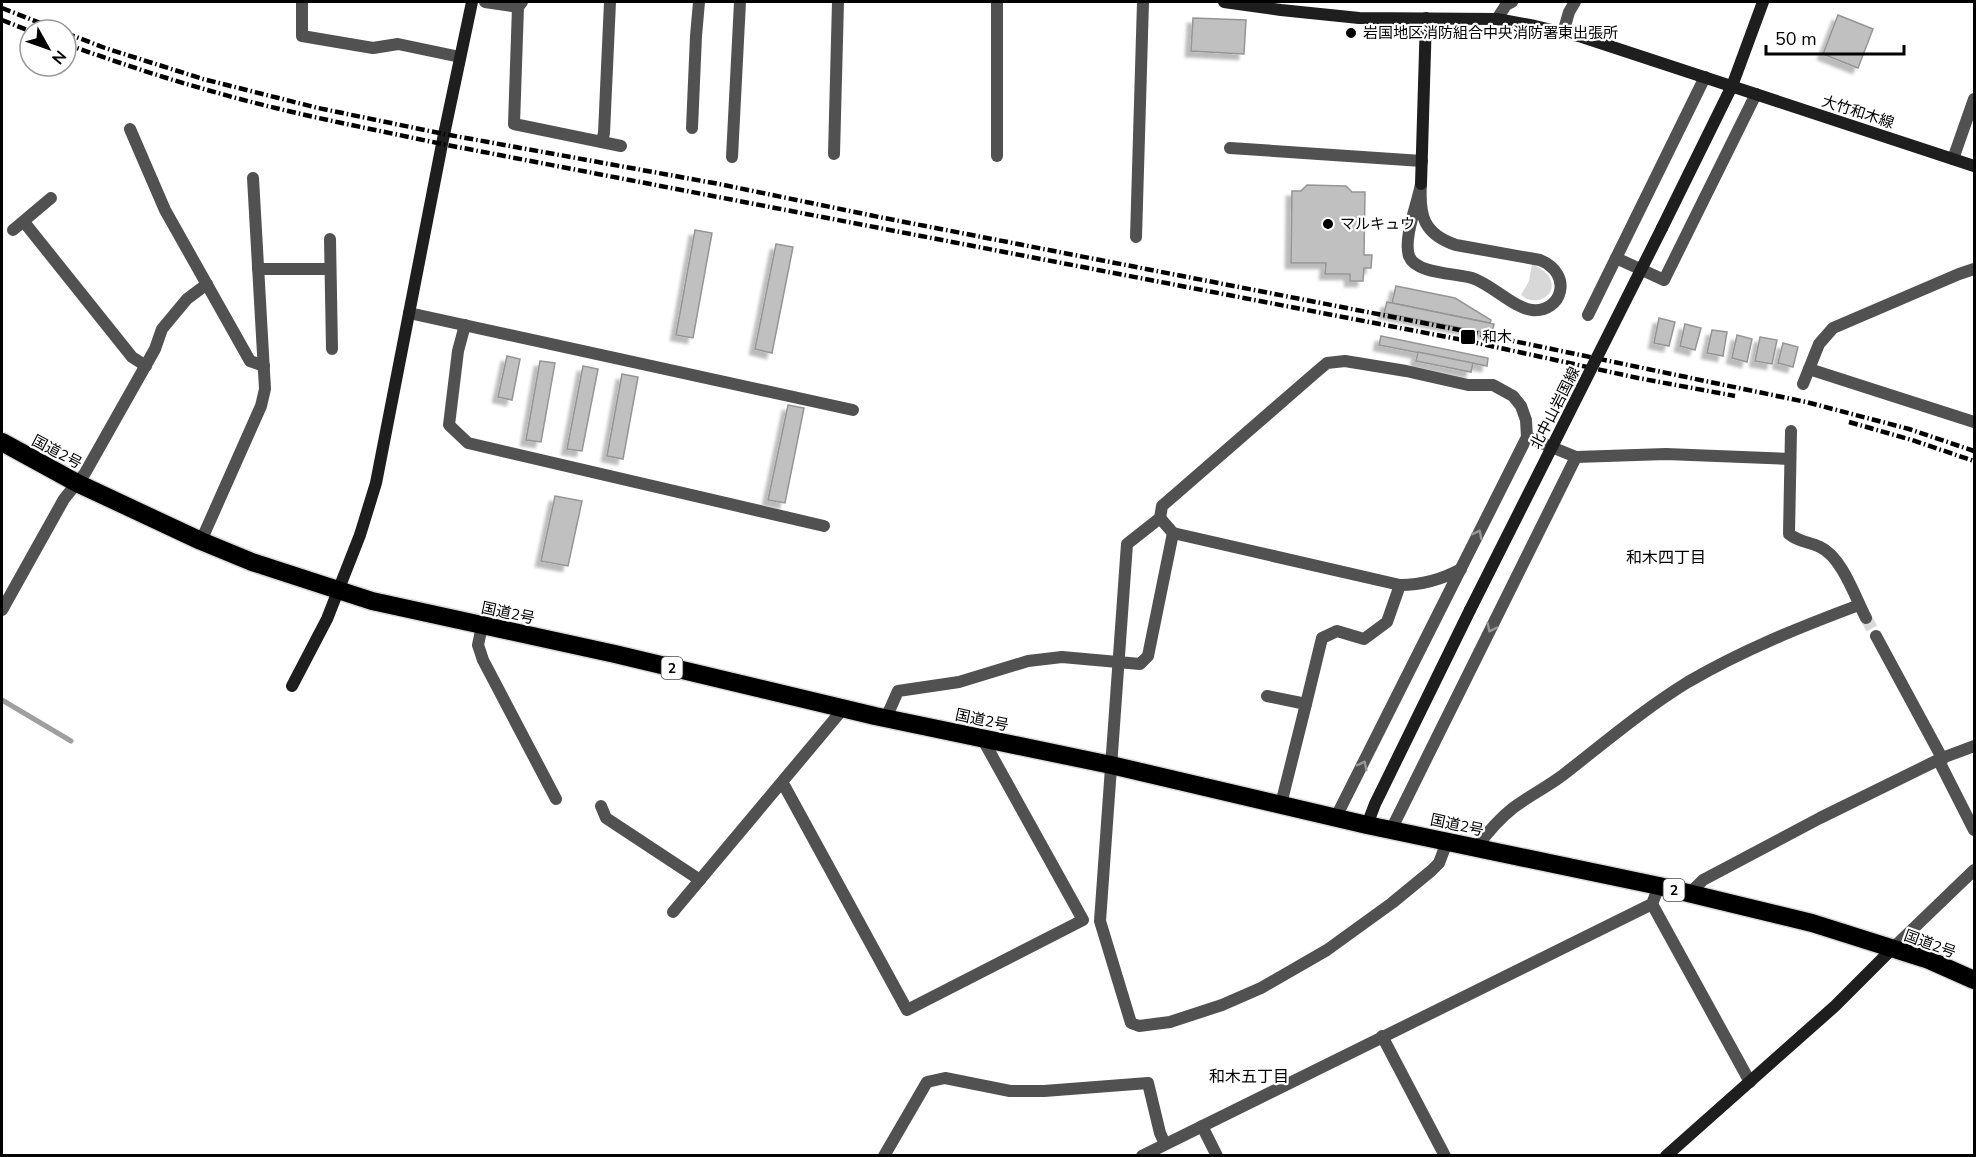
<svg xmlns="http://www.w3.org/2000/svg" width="1976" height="1157" font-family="'Nunito Sans','Noto Sans JP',sans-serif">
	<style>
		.green { fill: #d8d8d8 }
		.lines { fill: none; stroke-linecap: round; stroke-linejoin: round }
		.stream { stroke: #9f9f9f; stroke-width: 5 }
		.building { fill: #c0c0c0; stroke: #959595; stroke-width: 1.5; filter: url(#shadow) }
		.street-tunnel { stroke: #d9d9d9; stroke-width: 12; stroke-dasharray: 12 6; stroke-linecap: butt }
		.highway-casing { stroke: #dbdbdb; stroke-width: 21 }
		.street { stroke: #515151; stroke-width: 12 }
		.secondary { stroke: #1e1e1e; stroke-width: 12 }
		.highway { stroke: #000; stroke-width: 18 }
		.rail { stroke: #000; stroke-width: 4.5; stroke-dasharray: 9 3 1.5 3; stroke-linecap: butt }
		.secondary-bridge { stroke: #1e1e1e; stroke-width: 12 }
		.oneway { stroke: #979797 }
		.poi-dot { fill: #000; stroke: #fff; stroke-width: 2 }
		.labels { text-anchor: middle; stroke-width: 4.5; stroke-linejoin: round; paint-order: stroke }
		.shield { fill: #fff; stroke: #4c4c4c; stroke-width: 1.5 }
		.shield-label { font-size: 14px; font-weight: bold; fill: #000 }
		.poi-label { font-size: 15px; fill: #000; stroke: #fff; text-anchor: start }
		.street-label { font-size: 15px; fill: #000; stroke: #fff }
		.neighbourhood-label { font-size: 16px; fill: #000; stroke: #fff }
	</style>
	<defs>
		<filter id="shadow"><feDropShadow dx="-5.5" dy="5.5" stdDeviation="1.5" flood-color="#0004"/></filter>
	</defs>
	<rect width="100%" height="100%" fill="#fff"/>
	<path class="green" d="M 1532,264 C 1537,267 1544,270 1548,275 C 1561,293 1538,309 1521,295 L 1529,281 Z"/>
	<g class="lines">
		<path class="stream" d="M 2,700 L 71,741"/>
	</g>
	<g class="building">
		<path d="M 1838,15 L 1873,29 L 1858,68 L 1823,54 Z"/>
		<path d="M 1193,18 L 1246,20 L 1244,54 L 1191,51 Z"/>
		<path d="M 1307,185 L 1346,186 L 1352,192 L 1365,192 L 1364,255 L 1372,255 L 1371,268 L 1364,268 L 1363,281 L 1350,281 L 1350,274 L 1325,274 L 1326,263 L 1291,263 L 1292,191 L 1301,191 Z"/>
		<path d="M 695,230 L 712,233 L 693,338 L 676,335 Z"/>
		<path d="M 776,244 L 793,247 L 772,353 L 755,349 Z"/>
		<path d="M 1396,286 L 1455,298 L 1491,320 L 1490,323 L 1392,303 Z"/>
		<path d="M 1387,302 L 1494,324 L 1492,334 L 1384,313 Z"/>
		<path d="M 1659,318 L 1675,322 L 1669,346 L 1654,343 Z"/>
		<path d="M 1685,324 L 1701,328 L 1695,350 L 1680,346 Z"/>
		<path d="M 1712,330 L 1727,332 L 1723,356 L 1707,353 Z"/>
		<path d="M 1737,335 L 1752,339 L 1747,362 L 1732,358 Z"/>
		<path d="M 1381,336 L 1488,358 L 1487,366 L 1379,345 Z"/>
		<path d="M 1760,337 L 1777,340 L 1772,364 L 1755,361 Z"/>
		<path d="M 1783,343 L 1798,347 L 1793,367 L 1778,363 Z"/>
		<path d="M 1418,352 L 1473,363 L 1471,372 L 1416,361 Z"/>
		<path d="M 507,356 L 520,359 L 512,400 L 498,397 Z"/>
		<path d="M 540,361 L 555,363 L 541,442 L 526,440 Z"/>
		<path d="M 583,366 L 598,369 L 582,451 L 567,449 Z"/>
		<path d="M 622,374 L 638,377 L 623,459 L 607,456 Z"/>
		<path d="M 788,405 L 804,408 L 785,503 L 768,500 Z"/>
		<path d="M 555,496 L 582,501 L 568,566 L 541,561 Z"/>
	</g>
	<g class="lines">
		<path class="street-tunnel" d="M 1866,618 L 1876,636"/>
		<g class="highway-casing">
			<path id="highway" d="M 2,442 L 77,483 L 201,541 L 252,562 L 372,601 L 615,654 L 875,716 L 1111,765 L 1367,825 L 1659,886 L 1812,923 L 1929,960 L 1974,980"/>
		</g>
		<g class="street">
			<path d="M 302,2 L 302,36 L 373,48 L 398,44 L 460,57"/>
			<path d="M 485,2 L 518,7"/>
			<path d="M 522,2 L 518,7 L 514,124 L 621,146"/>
			<path d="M 997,2 L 997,156"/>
			<path d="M 1497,19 L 1506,5 L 1512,2"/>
			<path d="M 1563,33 L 1569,12 L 1575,2"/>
			<path d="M 692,128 L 696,36 L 699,2"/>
			<path d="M 130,129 L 165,210 L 250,361 L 264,366"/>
			<path d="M 602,141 L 604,133 L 610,2"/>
			<path d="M 1230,148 L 1422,161"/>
			<path d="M 834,154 L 838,2"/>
			<path d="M 732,157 L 740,2"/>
			<path d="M 1953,159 L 1974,99"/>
			<path d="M 1421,184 C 1419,215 1423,234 1456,245 L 1540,260 C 1574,274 1562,313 1532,310 C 1514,308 1491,284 1472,278 C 1455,273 1416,274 1409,256 C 1403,238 1418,202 1421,184 Z"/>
			<path d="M 24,222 L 132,357 L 146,366"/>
			<path d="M 13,230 L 51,198"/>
			<path d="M 1136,237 L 1143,2"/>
			<path d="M 330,239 L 332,349"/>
			<path d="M 1616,258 L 1664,280 L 1756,94"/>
			<path d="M 258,269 L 330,269"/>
			<path d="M 409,313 L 853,410"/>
			<path d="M 1588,315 L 1705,77"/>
			<path d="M 465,325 L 458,351 L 449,425 L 468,443 L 824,526"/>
			<path d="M 1809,369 L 1974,422"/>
			<path d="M 1803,384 L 1819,344 L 1833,328 L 1959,274 L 1974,269"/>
			<path d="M 1791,431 L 1789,534 C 1799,542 1809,542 1820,547 C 1842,557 1855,597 1866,618"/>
			<path d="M 1576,457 L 1666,454 L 1790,459"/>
			<path d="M 1173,533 L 1400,585 C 1422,585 1441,580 1461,569"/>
			<path d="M 201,541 L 261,406 L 265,389 L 253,178"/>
			<path d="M 2,610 L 64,499 L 85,473 L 155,349 L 162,329 L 187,299 L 207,284"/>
			<path d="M 482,626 L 478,645 L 483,660 L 556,799"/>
			<path d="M 1876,636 L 1942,758 L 1941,765 L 1974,830"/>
			<path d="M 1267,696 L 1306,704 L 1281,804"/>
			<path d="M 1306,704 L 1322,638 L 1337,631 L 1364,639 L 1387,622 L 1400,585"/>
			<path d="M 886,718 L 898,691 L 959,682 L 1028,661 L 1062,657 L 1140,664 L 1148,656 L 1173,533 L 1160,518"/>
			<path d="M 781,784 L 785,787 L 907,1010 L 1083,920 L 982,738"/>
			<path d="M 601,806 L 606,818 L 700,880"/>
			<path d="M 1336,817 L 1527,437 L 1526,420 L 1521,406 L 1513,396 L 1493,385 L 1468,385 L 1406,371 L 1345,361 L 1327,363 L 1314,374 L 1162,506 L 1160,518 L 1127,544 L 1100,921 L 1131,1023 L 1139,1026 L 1170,1022 L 1222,1005 L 1261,988 L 1327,950 L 1392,903 L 1431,871 L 1439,863 L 1447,842"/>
			<path d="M 1391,830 L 1576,457 L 1527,437"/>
			<path d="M 1476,848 C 1487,833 1499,819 1513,808 C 1529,796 1547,787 1563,775 C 1604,743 1644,709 1688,682 C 1743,650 1800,627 1859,605"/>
			<path d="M 1689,894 L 1703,880 L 1820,818 L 1942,758 L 1974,746"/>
			<path d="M 1652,904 L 1750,1082"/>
			<path d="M 673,912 L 838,715 L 841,706"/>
			<path d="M 1892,949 L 1974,870"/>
			<path d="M 1382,1036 L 1445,1156"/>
			<path d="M 1202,1126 L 1217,1156"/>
			<path d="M 884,1156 L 927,1082 L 945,1078 L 1010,1091 L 1044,1091 L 1148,1083 L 1160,1133 L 1165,1144"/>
			<path d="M 1142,1156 L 1652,904 L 1659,886"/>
		</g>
		<g class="secondary">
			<path d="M 1224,2 L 1281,10 L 1359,18 L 1497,19 L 1535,26 L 1582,37 L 1974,166"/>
			<path d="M 1421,184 L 1426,18"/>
			<path d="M 1662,228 L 1732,86 L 1763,2"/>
			<path d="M 292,686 L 327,619 L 360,535 L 376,483 L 442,144 L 472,2"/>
			<path d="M 1367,825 L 1375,804 L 1470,610"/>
			<path d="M 1666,1156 L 1835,1006 L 1892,949"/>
		</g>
		<use href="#highway" class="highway"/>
		<g class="rail">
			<path d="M 2,8 L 58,30"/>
			<path d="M 2,20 L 30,31"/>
			<path d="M 66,33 L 105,48 L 203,79 L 318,108 L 444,134 L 719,184 L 879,217 L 1470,332 L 1806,402 L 1909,429 L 1974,451"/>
			<path d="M 66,44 C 116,62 167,79 218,93 C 292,114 367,128 442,144 L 1468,341 L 1638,378 L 1735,396"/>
			<path d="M 1849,422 L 1912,440 L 1974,461"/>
		</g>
		<path class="secondary-bridge" d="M 1470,610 L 1662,228"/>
	</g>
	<defs><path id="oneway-chevron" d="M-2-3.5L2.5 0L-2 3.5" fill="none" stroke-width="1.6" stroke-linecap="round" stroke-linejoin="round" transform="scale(1.5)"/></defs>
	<g class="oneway">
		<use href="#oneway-chevron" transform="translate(1478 534) rotate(-63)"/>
		<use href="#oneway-chevron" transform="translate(1491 628) rotate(116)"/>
		<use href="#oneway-chevron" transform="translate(1363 765) rotate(-63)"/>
	</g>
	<g class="poi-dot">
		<circle cx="1351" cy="33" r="6"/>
		<circle cx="1328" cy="224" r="6"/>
		<rect x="1460" y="329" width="16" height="16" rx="3"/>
	</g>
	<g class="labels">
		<g class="shield">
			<rect x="661.5" y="657" width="21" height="22" rx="4.5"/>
			<rect x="1663.5" y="879" width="21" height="22" rx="4.5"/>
		</g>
		<g class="shield-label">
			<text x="672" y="673">2</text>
			<text x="1674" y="895">2</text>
		</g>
		<g class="poi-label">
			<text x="1363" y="38">岩国地区消防組合中央消防署東出張所</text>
			<text x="1340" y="229">マルキュウ</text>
			<text x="1482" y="342">和木</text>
		</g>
		<g class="street-label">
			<text transform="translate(1858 112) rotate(18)" y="5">大竹和木線</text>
			<text transform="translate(1555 408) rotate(-63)" y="5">北中山岩国線</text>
			<text transform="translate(57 452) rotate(28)" y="5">国道2号</text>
			<text transform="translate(508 613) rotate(12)" y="5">国道2号</text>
			<text transform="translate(982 720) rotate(12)" y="5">国道2号</text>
			<text transform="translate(1457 825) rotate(12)" y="5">国道2号</text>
			<text transform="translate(1930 944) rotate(20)" y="5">国道2号</text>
		</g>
		<g class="neighbourhood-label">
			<text x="1666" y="563">和木四丁目</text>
			<text x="1249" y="1082">和木五丁目</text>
		</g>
	</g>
	<rect width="1976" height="1157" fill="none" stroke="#000000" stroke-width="6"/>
	<g transform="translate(48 48) rotate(130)"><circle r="28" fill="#ffffff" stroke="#999999" stroke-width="1.5"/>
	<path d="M0-4.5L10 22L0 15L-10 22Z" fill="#000000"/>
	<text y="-9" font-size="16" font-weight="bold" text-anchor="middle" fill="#000000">N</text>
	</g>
	<path d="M1766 45v9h138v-9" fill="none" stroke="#000000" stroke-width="3"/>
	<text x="1775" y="45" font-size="18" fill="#000000" stroke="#ffffff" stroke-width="4.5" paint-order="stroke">50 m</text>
</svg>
